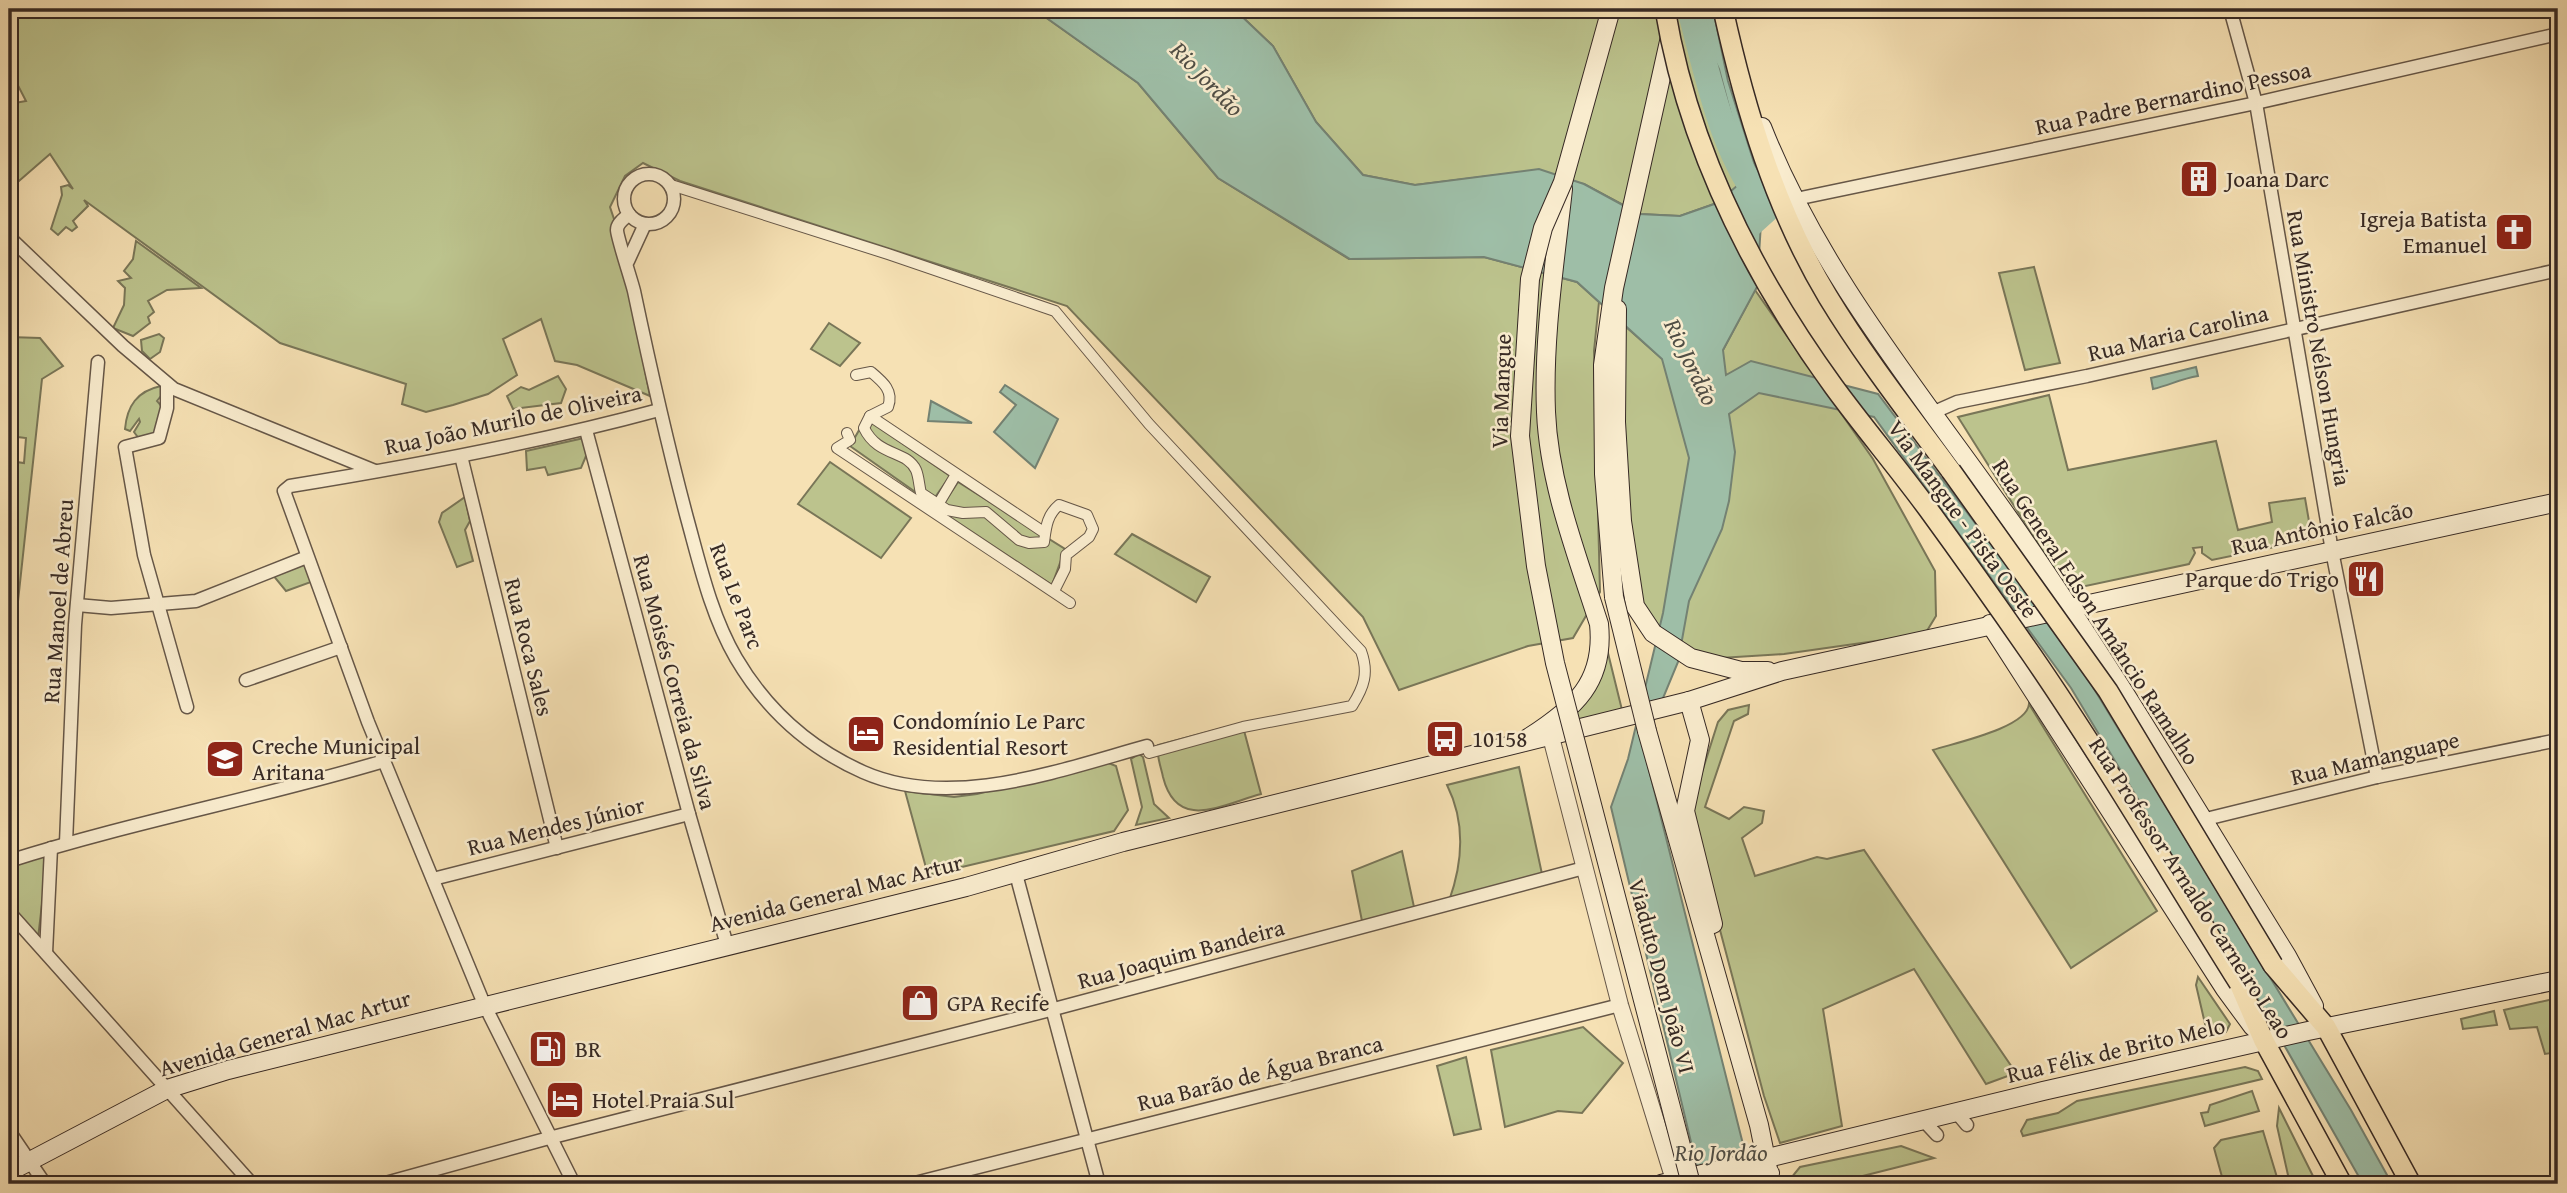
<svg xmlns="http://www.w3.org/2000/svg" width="2567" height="1193" font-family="'Gentium Book Plus',serif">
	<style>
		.green { fill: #bcc38d; stroke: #797658; stroke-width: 2 }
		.water { fill: #9ebea7; stroke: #748273; stroke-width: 2 }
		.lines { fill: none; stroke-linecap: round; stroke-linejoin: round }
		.river { stroke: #9ebea7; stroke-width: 26 }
		.pedestrian-casing { stroke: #665748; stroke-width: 12 }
		.minor-casing { stroke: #665748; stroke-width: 15 }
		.tertiary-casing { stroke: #665748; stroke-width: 18 }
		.secondary-casing { stroke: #362924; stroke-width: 20 }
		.primary-casing { stroke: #362924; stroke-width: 22 }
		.pedestrian { stroke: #f9ecce; stroke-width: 10 }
		.minor { stroke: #f9ecce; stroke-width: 12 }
		.tertiary { stroke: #f9ecce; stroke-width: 16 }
		.secondary { stroke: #f9ecce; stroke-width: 18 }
		.primary { stroke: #f6e1b4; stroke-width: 19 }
		.secondary-bridge-casing { stroke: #362924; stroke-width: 20; stroke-linecap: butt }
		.primary-bridge-casing { stroke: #362924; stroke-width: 22; stroke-linecap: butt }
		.secondary-bridge { stroke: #f9ecce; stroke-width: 18 }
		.primary-bridge { stroke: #f6e1b4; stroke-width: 19 }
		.labels { text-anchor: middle; stroke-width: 5; stroke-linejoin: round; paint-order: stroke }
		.street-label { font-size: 23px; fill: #362924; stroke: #f9ecce }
		.poi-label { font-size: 23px; fill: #362924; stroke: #f9ecce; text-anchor: start }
		.water-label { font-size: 24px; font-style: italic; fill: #504e45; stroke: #f9ecce }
	</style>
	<rect width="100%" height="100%" fill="#f6e1b4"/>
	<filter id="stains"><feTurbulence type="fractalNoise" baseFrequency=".00286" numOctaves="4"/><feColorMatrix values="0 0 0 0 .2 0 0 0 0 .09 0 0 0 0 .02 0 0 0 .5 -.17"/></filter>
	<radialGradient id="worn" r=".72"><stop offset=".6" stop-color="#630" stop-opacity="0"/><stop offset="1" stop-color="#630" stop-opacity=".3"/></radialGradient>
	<g class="green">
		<path d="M 9,9 L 1034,9 L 1138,83 L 1218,178 L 1349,259 L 1484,257 L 1577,282 L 1599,302 L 1594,351 L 1600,592 L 1573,638 L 1528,646 L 1399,690 L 1363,617 L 1067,306 L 680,181 L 643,163 L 625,176 L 610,207 L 618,231 L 650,396 L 577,365 L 555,361 L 541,319 L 503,339 L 517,375 L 488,394 L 453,405 L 426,412 L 402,404 L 406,384 L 280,343 L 84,200 L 88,206 L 73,221 L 77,227 L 72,231 L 66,227 L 58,235 L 51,229 L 62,195 L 61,187 L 68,185 L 73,189 L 50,154 L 12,187 L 9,178 L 9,104 L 26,101 L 9,68 Z"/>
		<path d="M 1234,9 L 1690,9 C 1713,44 1739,116 1743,158 C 1743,167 1740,177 1739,185 L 1717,203 L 1680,216 L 1640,214 L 1584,184 L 1514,173 L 1415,185 L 1363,175 L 1316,122 L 1273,46 Z"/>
		<path d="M 136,241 L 201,288 L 167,290 L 148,301 L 154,312 L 148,317 L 150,323 L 133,336 L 113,328 L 124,305 L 125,288 L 118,281 L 131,278 L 124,271 L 133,259 Z"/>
		<path d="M 2034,267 L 2060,363 L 2025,370 L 1999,273 Z"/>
		<path d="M 1755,290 L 1873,459 L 1935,571 L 1936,616 L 1925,634 L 1784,654 L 1720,658 L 1681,647 L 1658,629 L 1640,604 L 1621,493 L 1625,326 L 1696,389 L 1723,350 Z"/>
		<path d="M 829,323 L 860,343 L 840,366 L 811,349 Z"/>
		<path d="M 159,334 L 164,338 L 160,352 L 150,359 L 142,351 L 141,340 Z"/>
		<path d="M 9,337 L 40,338 L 63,366 L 42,379 L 15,629 L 9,629 L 9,461 L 24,463 L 26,438 L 18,437 L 17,428 L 9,427 Z"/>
		<path d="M 558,376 L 566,389 L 561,403 L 513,409 L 507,396 L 521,387 L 529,390 Z"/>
		<path d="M 161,386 L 165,391 L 157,401 L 164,409 L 155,439 L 143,444 L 134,432 L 140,422 L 139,419 L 130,431 L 125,429 C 127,406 137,391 161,386 Z"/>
		<path d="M 2049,395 L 2068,470 L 2216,441 L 2238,530 L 2272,522 L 2269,503 L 2305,498 L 2311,533 L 2308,540 L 2212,560 L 2202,553 L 2202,547 L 2193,548 L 2195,553 L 2189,564 L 2067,590 L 1958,417 Z"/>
		<path d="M 866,418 L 950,476 L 931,503 L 850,446 Z"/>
		<path d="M 584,438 L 589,449 L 581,468 L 548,475 L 545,467 L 527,470 L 526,451 Z"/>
		<path d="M 830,462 L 911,518 L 881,558 L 798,504 Z"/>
		<path d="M 958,482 L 1065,549 L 1052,585 L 939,511 Z"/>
		<path d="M 465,497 L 470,521 L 465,530 L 473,561 L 457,567 L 439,522 L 442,513 Z"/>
		<path d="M 1132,534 L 1210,577 L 1196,602 L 1115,554 Z"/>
		<path d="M 304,561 L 311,582 L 286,591 L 272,574 Z"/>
		<path d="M 1607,649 L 1623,714 L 1578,726 L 1574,714 C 1593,695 1602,675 1607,649 Z"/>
		<path d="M 2029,704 L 2157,911 L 2071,968 L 1933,750 C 1954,743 2027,728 2029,704 Z"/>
		<path d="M 1749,705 L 1748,714 L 1734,721 L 1705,807 L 1729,819 L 1744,807 L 1764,811 L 1762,823 L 1742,838 L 1755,876 L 1817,857 L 1827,859 L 1864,850 L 2016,1073 L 1986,1084 L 1914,969 L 1823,1009 L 1842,1126 L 1780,1143 L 1764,1096 L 1689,813 L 1718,722 L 1728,710 Z"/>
		<path d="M 1242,723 L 1261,794 C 1221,805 1177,832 1163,777 C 1161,767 1156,755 1158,745 Z"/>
		<path d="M 1139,754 L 1143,757 L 1154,804 L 1169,818 L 1136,825 L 1142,807 L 1131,759 Z"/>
		<path d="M 1106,762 L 1116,766 L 1128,810 L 1114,831 L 928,875 L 905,791 L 954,797 L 977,794 Z"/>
		<path d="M 1519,767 L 1542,874 L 1449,901 C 1463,862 1466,823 1447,785 Z"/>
		<path d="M 1402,851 L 1414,907 L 1362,921 L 1352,871 Z"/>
		<path d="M 48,853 L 38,938 L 9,906 L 9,865 Z"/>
		<path d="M 2198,977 L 2230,1024 L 2226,1032 L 2220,1034 L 2216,1024 L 2206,1028 L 2196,985 Z"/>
		<path d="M 2558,998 L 2558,1052 L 2545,1054 L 2537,1027 L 2510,1029 L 2504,1010 Z"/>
		<path d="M 2494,1011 L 2497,1025 L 2463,1029 L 2461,1019 Z"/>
		<path d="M 1583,1027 L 1623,1063 L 1582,1113 L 1558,1111 L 1505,1127 L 1491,1050 Z"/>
		<path d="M 1466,1057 L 1481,1129 L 1454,1135 L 1437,1066 Z"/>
		<path d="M 2245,1067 L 2258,1071 L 2262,1079 L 2023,1136 L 2021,1131 L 2027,1120 L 2058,1113 L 2077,1101 Z"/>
		<path d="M 2252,1091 L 2259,1111 L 2205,1126 L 2201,1113 L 2208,1112 L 2210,1105 Z"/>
		<path d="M 2279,1108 L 2317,1184 L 2290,1184 L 2277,1126 Z"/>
		<path d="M 2263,1131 L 2279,1184 L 2224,1184 L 2214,1148 L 2221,1140 Z"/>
		<path d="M 1901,1146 L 1934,1158 L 1831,1184 L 1791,1184 L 1791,1178 L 1800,1167 Z"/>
	</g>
	<g class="water">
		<path d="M 1034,9 L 1234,9 L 1273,46 L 1316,122 L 1363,175 L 1415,185 L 1539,169 L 1584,184 L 1639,214 L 1680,216 L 1717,203 L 1738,185 L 1743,160 L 1719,69 L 1690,9 L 1713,9 L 1728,81 L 1763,191 L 1757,287 L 1723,350 L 1726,375 L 1751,361 L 1878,394 L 2036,604 L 2088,679 L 2351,1110 L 2392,1184 L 2363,1184 L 2250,985 L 2071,688 L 1874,417 L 1759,393 L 1729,414 L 1735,452 L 1729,501 L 1722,529 L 1689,601 L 1678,662 L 1651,727 L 1647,762 L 1753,1184 L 1701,1184 L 1611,807 L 1628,759 L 1663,613 L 1689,458 L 1662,359 L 1577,282 L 1484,257 L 1350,259 L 1218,178 L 1138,83 Z"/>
		<path d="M 2196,367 L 2198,376 C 2180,379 2170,385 2153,389 L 2151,378 Z"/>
		<path d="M 1005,385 L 1058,419 L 1035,468 L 994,432 L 1016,405 L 1000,392 Z"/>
		<path d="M 931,401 L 972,423 L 928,421 Z"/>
	</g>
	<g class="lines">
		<path class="river" d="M 1690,9 C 1709,79 1721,151 1767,209 L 1736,237"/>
		<g class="pedestrian-casing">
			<g id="pedestrian">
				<path d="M 671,185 L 888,254 L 1055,311 L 1149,424 L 1361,651 C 1369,673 1364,687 1352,706 L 1243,727 L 1149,753"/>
				<path d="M 856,375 L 871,372 C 883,382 894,391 888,407 L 870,416"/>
				<path d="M 847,433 L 850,440 L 837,448 L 1070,603"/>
				<path d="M 936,508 L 955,476"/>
				<path d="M 1045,533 L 870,416 L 864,428 C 878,457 907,450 916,470 C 919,477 919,486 921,493 L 947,510 L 963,513 L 986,512 L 1019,540 L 1029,543 L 1044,542 C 1046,527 1047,515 1059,505 L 1087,515 L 1093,529 L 1089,537 L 1066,555 L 1065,569 L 1054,591"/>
			</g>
		</g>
		<g class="minor-casing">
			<g id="minor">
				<path d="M 2230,9 L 2256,103 L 2332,551 L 2377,777"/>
				<circle cx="649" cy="199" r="25"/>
				<path d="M 1796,199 L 2256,103 L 2558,34"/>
				<path d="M 629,214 C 624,219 617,223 617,230 C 617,237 631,279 634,291 C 650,367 667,443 687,518 C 700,565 711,615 736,658 C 766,709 809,748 863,772 C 951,811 1060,770 1147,746"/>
				<path d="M 9,237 L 123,346 L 174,389 L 375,471"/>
				<path d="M 628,261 L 645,224"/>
				<path d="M 167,384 L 167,408 L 159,438 L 125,447 L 144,555 L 187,707"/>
				<path d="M 1932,413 L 1957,402 L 2087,376 L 2558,270"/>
				<path d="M 586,430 L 689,814 L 727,945"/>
				<path d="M 461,456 L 557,848"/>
				<path d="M 77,605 L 111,608 L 196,601 L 307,557"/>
				<path d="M 246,680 L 341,647"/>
				<path d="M 2202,820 L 2377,777 L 2558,740"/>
				<path d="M 66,843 L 75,625 L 98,362"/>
				<path d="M 9,861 C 132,822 260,798 384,761"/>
				<path d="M 1016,874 L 1099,1184"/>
				<path d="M 433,879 L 689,814"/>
				<path d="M 9,912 L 252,1184"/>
				<path d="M 46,953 L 51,848"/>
				<path d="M 1956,1112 L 1967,1125"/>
				<path d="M 1923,1120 L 1937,1135"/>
				<path d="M 9,1131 L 45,1184"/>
				<path d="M 382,1184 L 549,1138 L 1054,1009 L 1584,868"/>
				<path d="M 574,1184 L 484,1004 L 368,722 L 284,491 L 290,486 C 414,466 537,443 659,410"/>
				<path d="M 911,1184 L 1620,1005"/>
			</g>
		</g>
		<g class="tertiary-casing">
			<path id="tertiary" d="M 1551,737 L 1620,1005 L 1674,1180"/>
		</g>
		<g class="secondary-casing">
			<g id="secondary">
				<path d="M 1762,127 C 1820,274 1922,395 2012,523 C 2110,663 2197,811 2287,956 L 2314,1006"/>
				<path d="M 1617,309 L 1616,422 L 1622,521 L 1635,606 L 1653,633 L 1691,658 L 1741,671 L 1768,671"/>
				<path d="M 1614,597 L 1604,474 L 1603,365 L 1614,288 L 1670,37"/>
				<path d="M 1990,624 L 2225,989 L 2253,1027"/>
				<path d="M 1689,701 L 1700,740 L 1685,811 L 1713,924"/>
				<path d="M 1647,731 L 1759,1125 L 1771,1184"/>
				<path d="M 1528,738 C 1575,708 1605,682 1599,624 C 1577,555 1549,484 1546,412 C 1543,337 1555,263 1563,189"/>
				<path d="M 9,1172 L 167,1089 L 228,1070 L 966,887 L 1123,842 L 1689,701 L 1782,671 L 2558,502"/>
				<path d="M 1661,1184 L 2043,1091 L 2308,1031 L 2558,980"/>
				<path d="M 1717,1184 L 1770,1173"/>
			</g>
		</g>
		<g class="primary-casing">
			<g id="primary">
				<path d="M 1723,9 C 1745,109 1775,209 1828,297 C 1865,358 1909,414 1951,471"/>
				<path d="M 2273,965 L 2326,1027 L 2411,1184"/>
				<path d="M 2239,983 L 2264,1041 L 2342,1184"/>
			</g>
		</g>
		<use href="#pedestrian" class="pedestrian"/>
		<use href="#minor" class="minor"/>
		<use href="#tertiary" class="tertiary"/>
		<use href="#secondary" class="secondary"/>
		<use href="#primary" class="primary"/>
		<g class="secondary-bridge-casing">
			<g id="secondary-bridge">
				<path d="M 1611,9 L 1563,182 L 1543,228 L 1530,279 L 1520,436 L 1536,566 L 1555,663 L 1691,1184"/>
				<path d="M 1614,597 L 1647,731"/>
			</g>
		</g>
		<g class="primary-bridge-casing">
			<g id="primary-bridge">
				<path d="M 1665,9 C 1688,147 1752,274 1834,387 C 1864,428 1898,468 1928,509 C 1963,557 1997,605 2031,654 C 2104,760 2170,873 2239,983"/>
				<path d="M 1951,471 L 2108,691 L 2273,965"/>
			</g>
		</g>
		<use href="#secondary-bridge" class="secondary-bridge"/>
		<use href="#primary-bridge" class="primary-bridge"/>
	</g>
	<defs>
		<g id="building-square" transform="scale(2.0125)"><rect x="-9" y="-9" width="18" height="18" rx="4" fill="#8f2418" stroke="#f9ecce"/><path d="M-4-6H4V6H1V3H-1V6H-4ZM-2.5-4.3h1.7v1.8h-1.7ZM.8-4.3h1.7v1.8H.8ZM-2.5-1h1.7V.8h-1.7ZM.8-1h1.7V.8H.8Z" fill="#fff"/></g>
		<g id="church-square" transform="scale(2.0125)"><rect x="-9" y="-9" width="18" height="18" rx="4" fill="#8f2418" stroke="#f9ecce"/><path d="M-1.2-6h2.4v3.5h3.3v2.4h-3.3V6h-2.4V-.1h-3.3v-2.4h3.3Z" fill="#fff"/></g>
		<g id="restaurant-square" transform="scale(2.0125)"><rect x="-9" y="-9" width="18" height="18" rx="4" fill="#8f2418" stroke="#f9ecce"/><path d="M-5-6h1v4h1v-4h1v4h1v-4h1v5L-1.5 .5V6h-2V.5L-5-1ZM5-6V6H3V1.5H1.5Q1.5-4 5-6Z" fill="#fff"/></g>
		<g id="hotel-square" transform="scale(2.0125)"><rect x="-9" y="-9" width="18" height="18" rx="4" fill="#8f2418" stroke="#f9ecce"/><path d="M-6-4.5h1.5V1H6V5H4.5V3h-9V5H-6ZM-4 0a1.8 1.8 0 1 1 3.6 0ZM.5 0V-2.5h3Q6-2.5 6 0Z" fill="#fff"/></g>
		<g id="bus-square" transform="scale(2.0125)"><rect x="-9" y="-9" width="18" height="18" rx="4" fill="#8f2418" stroke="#f9ecce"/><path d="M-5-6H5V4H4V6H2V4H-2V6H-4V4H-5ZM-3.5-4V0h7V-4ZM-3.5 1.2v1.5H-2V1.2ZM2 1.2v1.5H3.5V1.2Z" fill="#fff"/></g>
		<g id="school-square" transform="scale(2.0125)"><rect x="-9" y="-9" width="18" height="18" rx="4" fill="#8f2418" stroke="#f9ecce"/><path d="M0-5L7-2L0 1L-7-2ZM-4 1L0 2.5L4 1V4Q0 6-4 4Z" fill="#fff"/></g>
		<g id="shop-square" transform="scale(2.0125)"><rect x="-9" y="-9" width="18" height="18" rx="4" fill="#8f2418" stroke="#f9ecce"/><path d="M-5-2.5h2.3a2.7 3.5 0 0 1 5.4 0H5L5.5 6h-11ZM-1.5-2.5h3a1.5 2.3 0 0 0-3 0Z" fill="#fff"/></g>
		<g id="fuel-square" transform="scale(2.0125)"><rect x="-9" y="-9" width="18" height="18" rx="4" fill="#8f2418" stroke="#f9ecce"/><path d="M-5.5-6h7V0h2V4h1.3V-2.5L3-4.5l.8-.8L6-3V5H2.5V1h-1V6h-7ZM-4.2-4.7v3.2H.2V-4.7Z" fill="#fff"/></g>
	</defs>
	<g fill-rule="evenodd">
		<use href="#building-square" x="2199" y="179"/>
		<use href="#church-square" x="2514" y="232"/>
		<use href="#restaurant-square" x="2366" y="579"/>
		<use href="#hotel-square" x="866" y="734"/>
		<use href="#bus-square" x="1445" y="739"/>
		<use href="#school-square" x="225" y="759"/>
		<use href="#shop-square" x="920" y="1003"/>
		<use href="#fuel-square" x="548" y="1049"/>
		<use href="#hotel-square" x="565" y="1100"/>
	</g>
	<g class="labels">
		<g class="street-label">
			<text transform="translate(2173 98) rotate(-12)" y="8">Rua Padre Bernardino Pessoa</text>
			<text transform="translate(2178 333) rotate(-13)" y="8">Rua Maria Carolina</text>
			<text transform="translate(2319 348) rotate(80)" y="8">Rua Ministro Nélson Hungria</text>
			<text transform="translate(1501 391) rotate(-88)" y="8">Via Mangue</text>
			<text transform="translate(513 420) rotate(-12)" y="8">Rua João Murilo de Oliveira</text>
			<text transform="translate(1963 519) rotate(54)" y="8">Via Mangue - Pista Oeste</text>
			<text transform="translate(2322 528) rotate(-12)" y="8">Rua Antônio Falcão</text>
			<text transform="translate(737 596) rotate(69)" y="8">Rua Le Parc</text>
			<text transform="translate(58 601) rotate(-86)" y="8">Rua Manoel de Abreu</text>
			<text transform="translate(2096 612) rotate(57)" y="8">Rua General Edson Amâncio Ramalho</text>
			<text transform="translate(529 647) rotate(76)" y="8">Rua Roca Sales</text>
			<text transform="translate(675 682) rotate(75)" y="8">Rua Moisés Correia da Silva</text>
			<text transform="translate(2375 758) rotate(-13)" y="8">Rua Mamanguape</text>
			<text transform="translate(556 826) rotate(-14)" y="8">Rua Mendes Júnior</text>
			<text transform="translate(2191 888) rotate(57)" y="8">Rua Professor Arnaldo Carneiro Leao</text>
			<text transform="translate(836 893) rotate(-14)" y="8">Avenida General Mac Artur</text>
			<text transform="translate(1181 954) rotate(-15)" y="8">Rua Joaquim Bandeira</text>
			<text transform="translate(1662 976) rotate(75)" y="8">Viaduto Dom João VI</text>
			<text transform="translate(285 1033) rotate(-16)" y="8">Avenida General Mac Artur</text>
			<text transform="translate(2116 1050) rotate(-13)" y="8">Rua Félix de Brito Melo</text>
			<text transform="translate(1260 1073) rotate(-14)" y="8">Rua Barão de Água Branca</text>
		</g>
		<g class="poi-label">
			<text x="2226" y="187">Joana Darc</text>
			<text x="2487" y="227" text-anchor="end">Igreja Batista<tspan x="2487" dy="26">Emanuel</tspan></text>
			<text x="2339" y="587" text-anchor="end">Parque do Trigo</text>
			<text x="893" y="729">Condomínio Le Parc<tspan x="893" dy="26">Residential Resort</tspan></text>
			<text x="1472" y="747">10158</text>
			<text x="252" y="754">Creche Municipal<tspan x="252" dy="26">Aritana</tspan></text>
			<text x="947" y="1011">GPA Recife</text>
			<text x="575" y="1057">BR</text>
			<text x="592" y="1108">Hotel Praia Sul</text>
		</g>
		<g class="water-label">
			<text transform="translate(1207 79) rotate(46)" y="8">Rio Jordão</text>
			<text transform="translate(1691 362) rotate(64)" y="8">Rio Jordão</text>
			<text x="1721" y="1161">Rio Jordão</text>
		</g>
	</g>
	<rect width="2567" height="1193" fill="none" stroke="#f6e1b4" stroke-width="35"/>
	<rect x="10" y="10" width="2546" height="1172" fill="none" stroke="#362924" stroke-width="3.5"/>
	<rect x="18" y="18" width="2532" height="1158" fill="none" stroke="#362924" stroke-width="2"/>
	<rect width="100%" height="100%" filter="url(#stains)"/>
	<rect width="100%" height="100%" fill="url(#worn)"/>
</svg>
